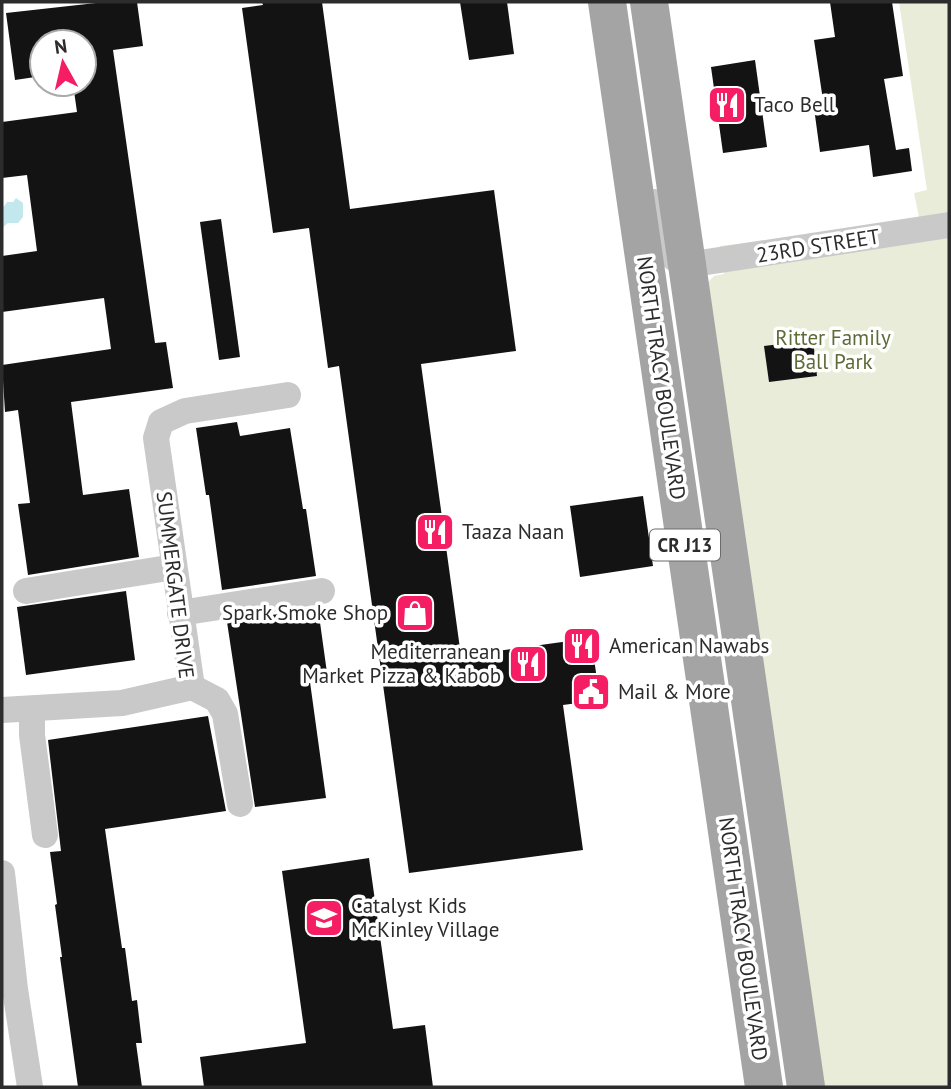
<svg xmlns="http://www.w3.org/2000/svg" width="951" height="1089" font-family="'PT Sans',sans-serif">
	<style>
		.green { fill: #e8ecd8 }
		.water { fill: #c2e8ee }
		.building { fill: #131313 }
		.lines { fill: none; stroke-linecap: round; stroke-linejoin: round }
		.minor { stroke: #c9c9c9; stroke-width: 26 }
		.primary { stroke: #a4a4a4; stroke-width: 38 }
		.labels { text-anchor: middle; stroke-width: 7; stroke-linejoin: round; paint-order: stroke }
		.shield { fill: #fff; stroke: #6b6b6b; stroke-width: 2 }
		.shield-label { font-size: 19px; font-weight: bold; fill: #2c2c2c }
		.poi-label { font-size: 21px; fill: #2c2c2c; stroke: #fff; text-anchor: start }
		.street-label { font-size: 21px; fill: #2c2c2c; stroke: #fff }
		.park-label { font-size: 21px; fill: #5d6c36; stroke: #fff }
	</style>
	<rect width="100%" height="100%" fill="#fff"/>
	<path class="green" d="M 899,2 L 949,2 L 949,1087 L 820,1087 L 707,283 L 714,276 L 724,274 L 720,246 L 920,222 L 914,193 L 927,190 Z"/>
	<path class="water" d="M 16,198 L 23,203 L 23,217 L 18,223 L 8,223 L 2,228 L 2,209 L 7,202 L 13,202 Z"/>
	<g class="building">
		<path d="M 105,2 L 137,2 L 143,46 L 113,50 L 155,343 L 166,342 L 173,388 L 71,402 L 83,495 L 129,489 L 139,557 L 28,575 L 18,504 L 30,503 L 18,410 L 5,412 L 2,365 L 111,349 L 104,298 L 2,312 L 2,256 L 37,251 L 27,175 L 2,178 L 2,122 L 77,112 L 73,84 L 84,84 L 84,42 L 42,42 L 42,76 L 15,80 L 6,13 Z"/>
		<path d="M 262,2 L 322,2 L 350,209 L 494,190 L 516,351 L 421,364 L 461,656 L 591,638 L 600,700 L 563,705 L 583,850 L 409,873 L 339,366 L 328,368 L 309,228 L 273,233 L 242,8 L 263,5 Z"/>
		<path d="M 460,2 L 507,2 L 514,54 L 469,60 Z"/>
		<path d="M 830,2 L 892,2 L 903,76 L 884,79 L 896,150 L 909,148 L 912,171 L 873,177 L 869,145 L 820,152 L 814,108 L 824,107 L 814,40 L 835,37 Z"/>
		<path d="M 755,60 L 767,147 L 723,153 L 711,67 Z"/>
		<path d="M 221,219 L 240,357 L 219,360 L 200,222 Z"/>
		<path d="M 813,340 L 817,376 L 769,382 L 764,346 Z"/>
		<path d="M 237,422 L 240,436 L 290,428 L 303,509 L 306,509 L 316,576 L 222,590 L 209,495 L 206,495 L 196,428 Z"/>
		<path d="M 643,496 L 653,566 L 580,577 L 570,506 Z"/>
		<path d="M 126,591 L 135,660 L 26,675 L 17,607 Z"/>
		<path d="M 318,608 L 328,680 L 310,682 L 326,798 L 255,807 L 227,622 Z"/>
		<path d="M 208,716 L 226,811 L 105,829 L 122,948 L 125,948 L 132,1001 L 137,1000 L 142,1043 L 136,1043 L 142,1087 L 78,1087 L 60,957 L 62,957 L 55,905 L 57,904 L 50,852 L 61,851 L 48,740 Z"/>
		<path d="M 369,858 L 393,1029 L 425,1025 L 433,1087 L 204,1087 L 200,1057 L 306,1043 L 282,871 Z"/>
	</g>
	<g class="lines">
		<g class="minor">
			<path d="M 655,202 C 659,228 659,256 687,265 L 949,225"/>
			<path d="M 26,591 L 174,567"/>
			<path d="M 180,613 L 322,591"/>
			<path d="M 192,687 L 156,438 L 161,422 L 185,411 L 288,395"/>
			<path d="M 192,687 L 217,700 L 225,714 L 240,804"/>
			<path d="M 32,709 L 32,735 L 45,835"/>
			<path d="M 2,710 L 122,703 L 192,687"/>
			<path d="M 2,873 L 15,989 L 30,1087"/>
		</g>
		<g class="primary">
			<path d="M 607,2 L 764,1087"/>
			<path d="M 649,2 L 806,1087"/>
		</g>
	</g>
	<defs>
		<g id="restaurant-square" transform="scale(2.0125)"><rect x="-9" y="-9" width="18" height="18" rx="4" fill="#f51d64" stroke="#fff"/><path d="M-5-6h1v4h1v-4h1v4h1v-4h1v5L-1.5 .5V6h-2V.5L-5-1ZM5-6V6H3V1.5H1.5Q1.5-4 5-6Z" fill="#fff"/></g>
		<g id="shop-square" transform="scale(2.0125)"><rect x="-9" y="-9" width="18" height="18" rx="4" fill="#f51d64" stroke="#fff"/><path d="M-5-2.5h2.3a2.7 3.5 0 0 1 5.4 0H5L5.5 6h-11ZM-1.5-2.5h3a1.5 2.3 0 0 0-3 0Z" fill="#fff"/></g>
		<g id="civic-square" transform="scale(2.0125)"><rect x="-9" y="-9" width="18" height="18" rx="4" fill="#f51d64" stroke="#fff"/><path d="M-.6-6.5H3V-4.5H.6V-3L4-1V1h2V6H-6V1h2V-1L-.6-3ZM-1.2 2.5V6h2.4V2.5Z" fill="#fff"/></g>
		<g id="school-square" transform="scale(2.0125)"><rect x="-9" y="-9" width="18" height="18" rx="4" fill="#f51d64" stroke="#fff"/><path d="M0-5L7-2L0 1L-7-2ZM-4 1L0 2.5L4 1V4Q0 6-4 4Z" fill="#fff"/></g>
	</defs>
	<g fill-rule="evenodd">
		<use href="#restaurant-square" x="727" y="105"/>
		<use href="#restaurant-square" x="435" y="532"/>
		<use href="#shop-square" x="415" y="613"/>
		<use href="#restaurant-square" x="582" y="646"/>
		<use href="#restaurant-square" x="528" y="664"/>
		<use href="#civic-square" x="591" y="692"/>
		<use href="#school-square" x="324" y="918"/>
	</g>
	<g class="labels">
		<rect class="shield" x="650" y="529.5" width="70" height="31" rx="5"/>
		<g class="shield-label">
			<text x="685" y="552">CR J13</text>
		</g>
		<g class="poi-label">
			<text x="754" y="112">Taco Bell</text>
			<text x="462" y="539">Taaza Naan</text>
			<text x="388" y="620" text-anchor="end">Spark Smoke Shop</text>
			<text x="609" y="653">American Nawabs</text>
			<text x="501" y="659" text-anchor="end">Mediterranean<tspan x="501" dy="24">Market Pizza &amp; Kabob</tspan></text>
			<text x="618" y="699">Mail &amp; More</text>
			<text x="351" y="913">Catalyst Kids<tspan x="351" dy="24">McKinley Village</tspan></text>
		</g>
		<g class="street-label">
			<text transform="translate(818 246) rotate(-9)" y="7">23RD STREET</text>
			<text transform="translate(661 378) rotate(82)" y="7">NORTH TRACY BOULEVARD</text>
			<text transform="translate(175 585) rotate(83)" y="7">SUMMERGATE DRIVE</text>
			<text transform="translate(743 939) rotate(82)" y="7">NORTH TRACY BOULEVARD</text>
		</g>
		<g class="park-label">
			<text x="833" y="345">Ritter Family<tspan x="833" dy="24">Ball Park</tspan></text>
		</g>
	</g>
	<rect width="951" height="1089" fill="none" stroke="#2c2c2c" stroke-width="7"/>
	<g transform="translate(63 63) rotate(352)"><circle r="33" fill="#ffffff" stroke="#ababab" stroke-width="2"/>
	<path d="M0-5L12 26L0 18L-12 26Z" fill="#f51d64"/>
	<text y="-10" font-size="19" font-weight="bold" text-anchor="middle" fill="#2c2c2c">N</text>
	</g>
</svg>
